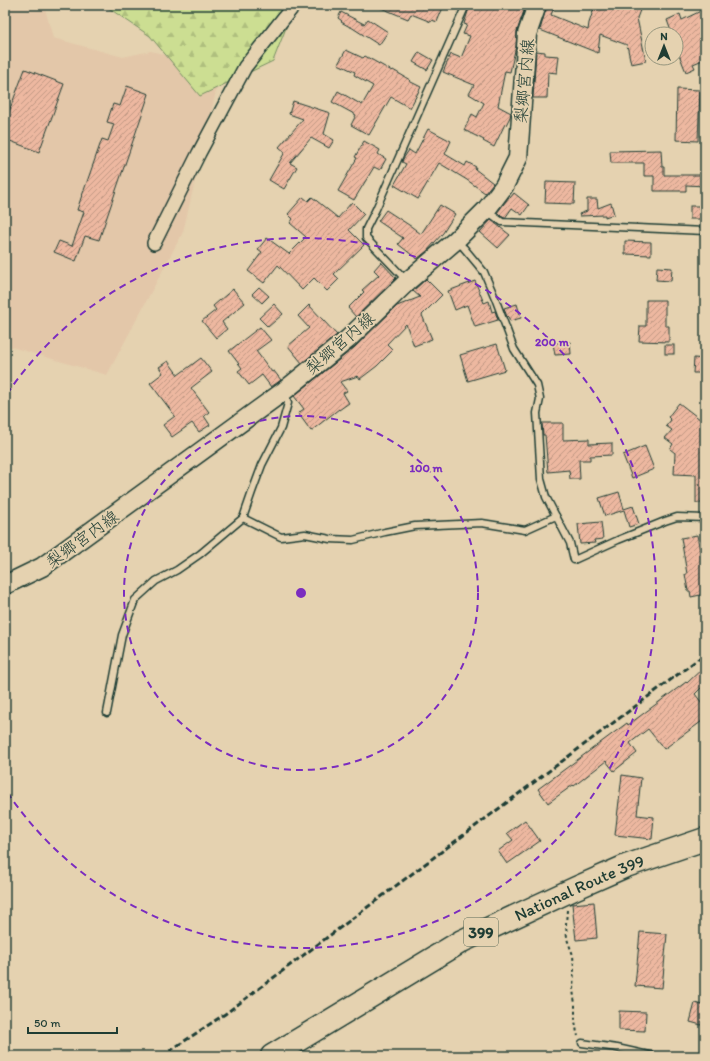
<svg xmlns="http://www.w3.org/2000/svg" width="710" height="1061" font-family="Itim,'Klee One',sans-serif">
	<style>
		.built { fill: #e3c7a9 }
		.forest { fill: url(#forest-firs); stroke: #768e63 }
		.building { fill: url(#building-hatch); stroke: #1f3d34 }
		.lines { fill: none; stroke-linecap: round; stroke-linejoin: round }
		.lane-casing { stroke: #1f3d34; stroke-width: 9 }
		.street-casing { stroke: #1f3d34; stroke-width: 16 }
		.secondary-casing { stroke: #1f3d34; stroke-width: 21 }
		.highway-casing { stroke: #1f3d34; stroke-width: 25 }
		.path { stroke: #1f3d34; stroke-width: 2; stroke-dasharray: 3 3; stroke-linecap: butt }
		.lane { stroke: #e5d2b0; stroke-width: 6 }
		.street { stroke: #e5d2b0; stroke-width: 13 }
		.secondary { stroke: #e5d2b0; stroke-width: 18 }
		.highway { stroke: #e5d2b0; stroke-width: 22 }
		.rail { stroke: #1f3d34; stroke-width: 3; stroke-dasharray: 6 3; stroke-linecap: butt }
		.ring { fill: none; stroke: #7b2cbf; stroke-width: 2; stroke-dasharray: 7 5 }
		.labels { text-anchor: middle; stroke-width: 3.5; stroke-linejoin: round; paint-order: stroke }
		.shield { fill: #e5d2b0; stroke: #5a6a59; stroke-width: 1 }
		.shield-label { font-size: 16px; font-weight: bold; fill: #1f3d34 }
		.street-label { font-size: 17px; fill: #1f3d34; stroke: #e5d2b0 }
		.centre { fill: #7b2cbf; stroke: #e5d2b0; stroke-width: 2 }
		.ring-label { font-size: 12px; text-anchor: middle; font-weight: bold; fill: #7b2cbf; stroke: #e5d2b0; stroke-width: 3.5; stroke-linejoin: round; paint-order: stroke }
	</style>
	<defs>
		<pattern id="forest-firs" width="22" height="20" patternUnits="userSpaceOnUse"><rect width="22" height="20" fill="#ccde92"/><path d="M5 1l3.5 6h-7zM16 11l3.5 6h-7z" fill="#afbf7e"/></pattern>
		<pattern id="building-hatch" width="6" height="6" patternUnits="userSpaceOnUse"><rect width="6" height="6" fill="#edb8a0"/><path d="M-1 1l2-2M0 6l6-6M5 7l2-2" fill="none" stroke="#bf9783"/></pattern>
	</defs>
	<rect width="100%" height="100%" fill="#e5d2b0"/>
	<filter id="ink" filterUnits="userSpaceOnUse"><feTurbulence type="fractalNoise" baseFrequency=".025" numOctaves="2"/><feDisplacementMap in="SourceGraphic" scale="8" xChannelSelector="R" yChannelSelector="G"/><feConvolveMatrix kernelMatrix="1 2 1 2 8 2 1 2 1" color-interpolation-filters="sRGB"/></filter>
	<g filter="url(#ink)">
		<path class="built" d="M 5,5 L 44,5 L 53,38 L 123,57 L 151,51 L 221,70 L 183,232 L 107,375 L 5,345 Z"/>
		<path class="forest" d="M 104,5 L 295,5 L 273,61 L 200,96 L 150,36 Z"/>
		<g class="building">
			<path d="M 374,5 L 444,5 L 437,22 L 432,20 L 431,22 L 411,14 L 408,19 Z"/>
			<path d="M 470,5 L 526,5 L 517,31 L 516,46 L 510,72 L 505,71 L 498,106 L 511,113 L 510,117 L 506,125 L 505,124 L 494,147 L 483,141 L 484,140 L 464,130 L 472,114 L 477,117 L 484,103 L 469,94 L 474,85 L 443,72 L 451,54 L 461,58 L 470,36 L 463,34 L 467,25 L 464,24 Z"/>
			<path d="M 547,5 L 555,5 L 551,15 L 588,30 L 589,23 L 595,5 L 642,5 L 637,18 L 646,61 L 631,64 L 627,45 L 600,35 L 598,53 L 540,30 Z"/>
			<path d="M 705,9 L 705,59 L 693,64 L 695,68 L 686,72 L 676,47 L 676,34 L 672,34 L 667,20 L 680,14 L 682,20 Z"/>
			<path d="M 341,12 L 364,24 L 368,19 L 388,32 L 379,45 L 351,27 L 350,27 L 341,22 L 342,21 L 338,18 Z"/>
			<path d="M 346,50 L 363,58 L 365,56 L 392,71 L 393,70 L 410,80 L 409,81 L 421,87 L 410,108 L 391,97 L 369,135 L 351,125 L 356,115 L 332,102 L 338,91 L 362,105 L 373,86 L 354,75 L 355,72 L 338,64 Z"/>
			<path d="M 536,51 L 545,52 L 545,55 L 559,56 L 557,73 L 548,72 L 547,98 L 533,98 Z"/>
			<path d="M 419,52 L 433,60 L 427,70 L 413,62 Z"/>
			<path d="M 25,69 L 64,84 L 39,152 L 5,139 L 5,122 Z"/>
			<path d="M 127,86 L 149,94 L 99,240 L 85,236 L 76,261 L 54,252 L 59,241 L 72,246 L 84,212 L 77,210 L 82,195 L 82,196 L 102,139 L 108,141 L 114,124 L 107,122 L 113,104 L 120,106 Z"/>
			<path d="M 677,89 L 700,90 L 698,141 L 676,140 Z"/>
			<path d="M 293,101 L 330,113 L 324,134 L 334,140 L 329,148 L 311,138 L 290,163 L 297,167 L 284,189 L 269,180 L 285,152 L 279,147 L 303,119 L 289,114 Z"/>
			<path d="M 428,129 L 451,141 L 445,154 L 465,166 L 467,162 L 476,167 L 475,169 L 493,183 L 485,193 L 467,180 L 439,163 L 418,199 L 394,185 L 406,164 L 402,162 L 403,159 L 409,150 L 415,154 Z"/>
			<path d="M 364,141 L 380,150 L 378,154 L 386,159 L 380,170 L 374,167 L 354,200 L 338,191 L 357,158 L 355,157 Z"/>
			<path d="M 661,150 L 662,167 L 664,167 L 664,175 L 705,175 L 705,186 L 686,185 L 686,191 L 654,191 L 654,176 L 644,176 L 644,163 L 611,163 L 610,151 Z"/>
			<path d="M 546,182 L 575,183 L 574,204 L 545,203 Z"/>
			<path d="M 514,193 L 529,205 L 522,215 L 512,208 L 505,218 L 504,218 L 497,213 L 509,197 L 510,198 Z"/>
			<path d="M 303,197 L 308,201 L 312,197 L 338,218 L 352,202 L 364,214 L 349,230 L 364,245 L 334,274 L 339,279 L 327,291 L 314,278 L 302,290 L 278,265 L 264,283 L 248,271 L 262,252 L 258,249 L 267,238 L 289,254 L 306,237 L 290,223 L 293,219 L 288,214 Z"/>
			<path d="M 587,199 L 597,199 L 598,208 L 611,203 L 614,214 L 605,217 L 605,215 L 580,216 L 579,214 L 587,211 Z"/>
			<path d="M 440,205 L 455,214 L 443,233 L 427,251 L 417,259 L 398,244 L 403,238 L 378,221 L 386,210 L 412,227 L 421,234 Z"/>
			<rect x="690" y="206" width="15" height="13"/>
			<path d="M 491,220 L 510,235 L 498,248 L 480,232 Z"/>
			<path d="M 625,241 L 651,242 L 651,255 L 625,254 Z"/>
			<path d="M 381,262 L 396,278 L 356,317 L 348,308 L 364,292 L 362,290 L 379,275 L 374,270 Z"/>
			<path d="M 657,267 L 672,268 L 671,281 L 656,280 Z"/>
			<path d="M 426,279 L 442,295 L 422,315 L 432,339 L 414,346 L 406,324 L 387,344 L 393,350 L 377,366 L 360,379 L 358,376 L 340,382 L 347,391 L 343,393 L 349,403 L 339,410 L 339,409 L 311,431 L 298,413 L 304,409 L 294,396 L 355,347 L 397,306 L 420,297 L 413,291 Z"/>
			<path d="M 475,281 L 484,303 L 489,301 L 492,312 L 495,311 L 498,320 L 475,327 L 467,305 L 455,310 L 448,291 Z"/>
			<path d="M 259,287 L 269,296 L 262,303 L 252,294 Z"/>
			<path d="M 233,289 L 245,303 L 222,322 L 227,329 L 216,338 L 202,321 L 216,310 L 213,306 Z"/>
			<path d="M 646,300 L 665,300 L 665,326 L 669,326 L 669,342 L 639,341 L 640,326 L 646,326 Z"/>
			<path d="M 274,304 L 283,314 L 268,327 L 259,318 Z"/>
			<path d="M 517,304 L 521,318 L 510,321 L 508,316 L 507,317 L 504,308 Z"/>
			<path d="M 309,305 L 337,335 L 302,363 L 288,346 L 309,328 L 298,316 Z"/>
			<path d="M 260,327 L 271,340 L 256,351 L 272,372 L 274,371 L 281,380 L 271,387 L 262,375 L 249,385 L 238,371 L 242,368 L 229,351 Z"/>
			<path d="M 570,342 L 571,354 L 555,355 L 553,343 Z"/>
			<path d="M 497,344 L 505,370 L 468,381 L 460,355 Z"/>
			<rect x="665" y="345" width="9" height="9"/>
			<path d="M 201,358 L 212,372 L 191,388 L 209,412 L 204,416 L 210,425 L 199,432 L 192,423 L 172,437 L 163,425 L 175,416 L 150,383 L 163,373 L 159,367 L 168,361 L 178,375 Z"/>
			<path d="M 694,358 L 705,359 L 705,373 L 693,373 Z"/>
			<path d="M 679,403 L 705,423 L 705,503 L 696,503 L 696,475 L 674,474 L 675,453 L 670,449 L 673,444 L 665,438 L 672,430 L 666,426 L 671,420 L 668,417 Z"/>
			<path d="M 542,423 L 563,423 L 563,440 L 589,439 L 589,444 L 612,443 L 612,455 L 590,456 L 590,460 L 579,460 L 580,479 L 570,479 L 569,470 L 548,472 L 545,435 L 543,435 Z"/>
			<path d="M 645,446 L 654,469 L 632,478 L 623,455 Z"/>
			<path d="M 619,492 L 624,509 L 633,506 L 639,524 L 629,527 L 624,510 L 605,516 L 599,498 Z"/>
			<path d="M 601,522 L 603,539 L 594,540 L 595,543 L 580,544 L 578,524 Z"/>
			<path d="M 697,535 L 705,578 L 705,594 L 691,597 L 690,591 L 688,591 L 685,574 L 687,574 L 681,538 Z"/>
			<path d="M 705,666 L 705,684 L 695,694 L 705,707 L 705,719 L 664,749 L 648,729 L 630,743 L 637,753 L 614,771 L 606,761 L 574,786 L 573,785 L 548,803 L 538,789 L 627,723 L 628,725 L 686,682 L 687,683 Z"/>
			<path d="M 622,775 L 641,778 L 637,815 L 654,817 L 652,839 L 615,835 Z"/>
			<path d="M 525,820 L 540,841 L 507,864 L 498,851 L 513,840 L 507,833 Z"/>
			<path d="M 594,902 L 597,938 L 576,940 L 572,904 Z"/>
			<path d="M 640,932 L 667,934 L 662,988 L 635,986 Z"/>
			<path d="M 695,1003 L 705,1006 L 705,1026 L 690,1022 Z"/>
			<path d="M 619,1011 L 646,1012 L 645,1031 L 619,1030 Z"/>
		</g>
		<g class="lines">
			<g class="lane-casing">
				<g id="lane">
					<path d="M 487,211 L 502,222 L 705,231"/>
					<path d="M 457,241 L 464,248 L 484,272 L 495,298 L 514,349 L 537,385 L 540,399 L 537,413 L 541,479 L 546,497 L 570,543 L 574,560 L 618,540 L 665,521 L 677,517 L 705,518"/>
					<path d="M 406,280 L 366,238 L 366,229 L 376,209 L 466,5"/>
					<path d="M 243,518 L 281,537 L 305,534 L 330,539 L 353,540 L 385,532 L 415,526 L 482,523 L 525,530 L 556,516"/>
					<path d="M 107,713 L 122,635 L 135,600 L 156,581 L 177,570 L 200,554 L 243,518 L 252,492 L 262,465 L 281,428 L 288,403 L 285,393"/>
					<path d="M 582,1043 L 617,1048 L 653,1056"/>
				</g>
			</g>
			<g class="street-casing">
				<path id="street" d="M 154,243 L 199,153 L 245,67 L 294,5"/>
			</g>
			<g class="secondary-casing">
				<path id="secondary" d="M 5,585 L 42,567 L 284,391 L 348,339 L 408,281 L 456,240 L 486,210 L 504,186 L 518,158 L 527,34 L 537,5"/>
			</g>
			<g class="highway-casing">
				<g id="highway">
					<path id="s1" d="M 272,1056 L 462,941 L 576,888 L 626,866 L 705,839"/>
				</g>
			</g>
			<path class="path" d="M 567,910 L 566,924 L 567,939 L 573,955 L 574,969 L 573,990 L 575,1004 L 575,1021 L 577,1033 L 578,1036"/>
			<use href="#lane" class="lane"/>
			<use href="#street" class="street"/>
			<use href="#secondary" class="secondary"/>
			<use href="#highway" class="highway"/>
			<path class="rail" d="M 162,1056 L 225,1014 L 705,654"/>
		</g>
	</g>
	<g class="ring">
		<circle cx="301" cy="593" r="177"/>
		<path d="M7 394A355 355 0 1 1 7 792"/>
	</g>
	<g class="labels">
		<rect class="shield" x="464" y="918" width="34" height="28" rx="3"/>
		<g class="shield-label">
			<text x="481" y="938">399</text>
		</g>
		<g class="street-label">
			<text transform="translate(524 81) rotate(-85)" y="6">梨郷宮内線</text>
			<text transform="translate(340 343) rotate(-41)" y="6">梨郷宮内線</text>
			<text transform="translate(82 539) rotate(-36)" y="6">梨郷宮内線</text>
			<text dy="6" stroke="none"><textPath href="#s1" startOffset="351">National Route 399</textPath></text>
		</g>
	</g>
	<circle cx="301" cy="593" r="6" class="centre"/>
	<g class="ring-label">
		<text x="552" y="346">200 m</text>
		<text x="426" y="472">100 m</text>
	</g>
	<rect width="710" height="1061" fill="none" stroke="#e5d2b0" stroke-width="20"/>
	<rect x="10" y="10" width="690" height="1041" fill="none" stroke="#1f3d34" stroke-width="1.5" filter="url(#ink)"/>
	<g transform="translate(664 46)"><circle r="19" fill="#e5d2b0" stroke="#96967e"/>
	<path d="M0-3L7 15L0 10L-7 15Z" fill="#1f3d34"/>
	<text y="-6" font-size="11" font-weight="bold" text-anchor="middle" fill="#1f3d34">N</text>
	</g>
	<path d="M28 1027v6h89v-6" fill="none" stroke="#1f3d34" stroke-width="2"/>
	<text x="34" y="1027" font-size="12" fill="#1f3d34" stroke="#e5d2b0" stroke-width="3" paint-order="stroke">50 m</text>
</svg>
